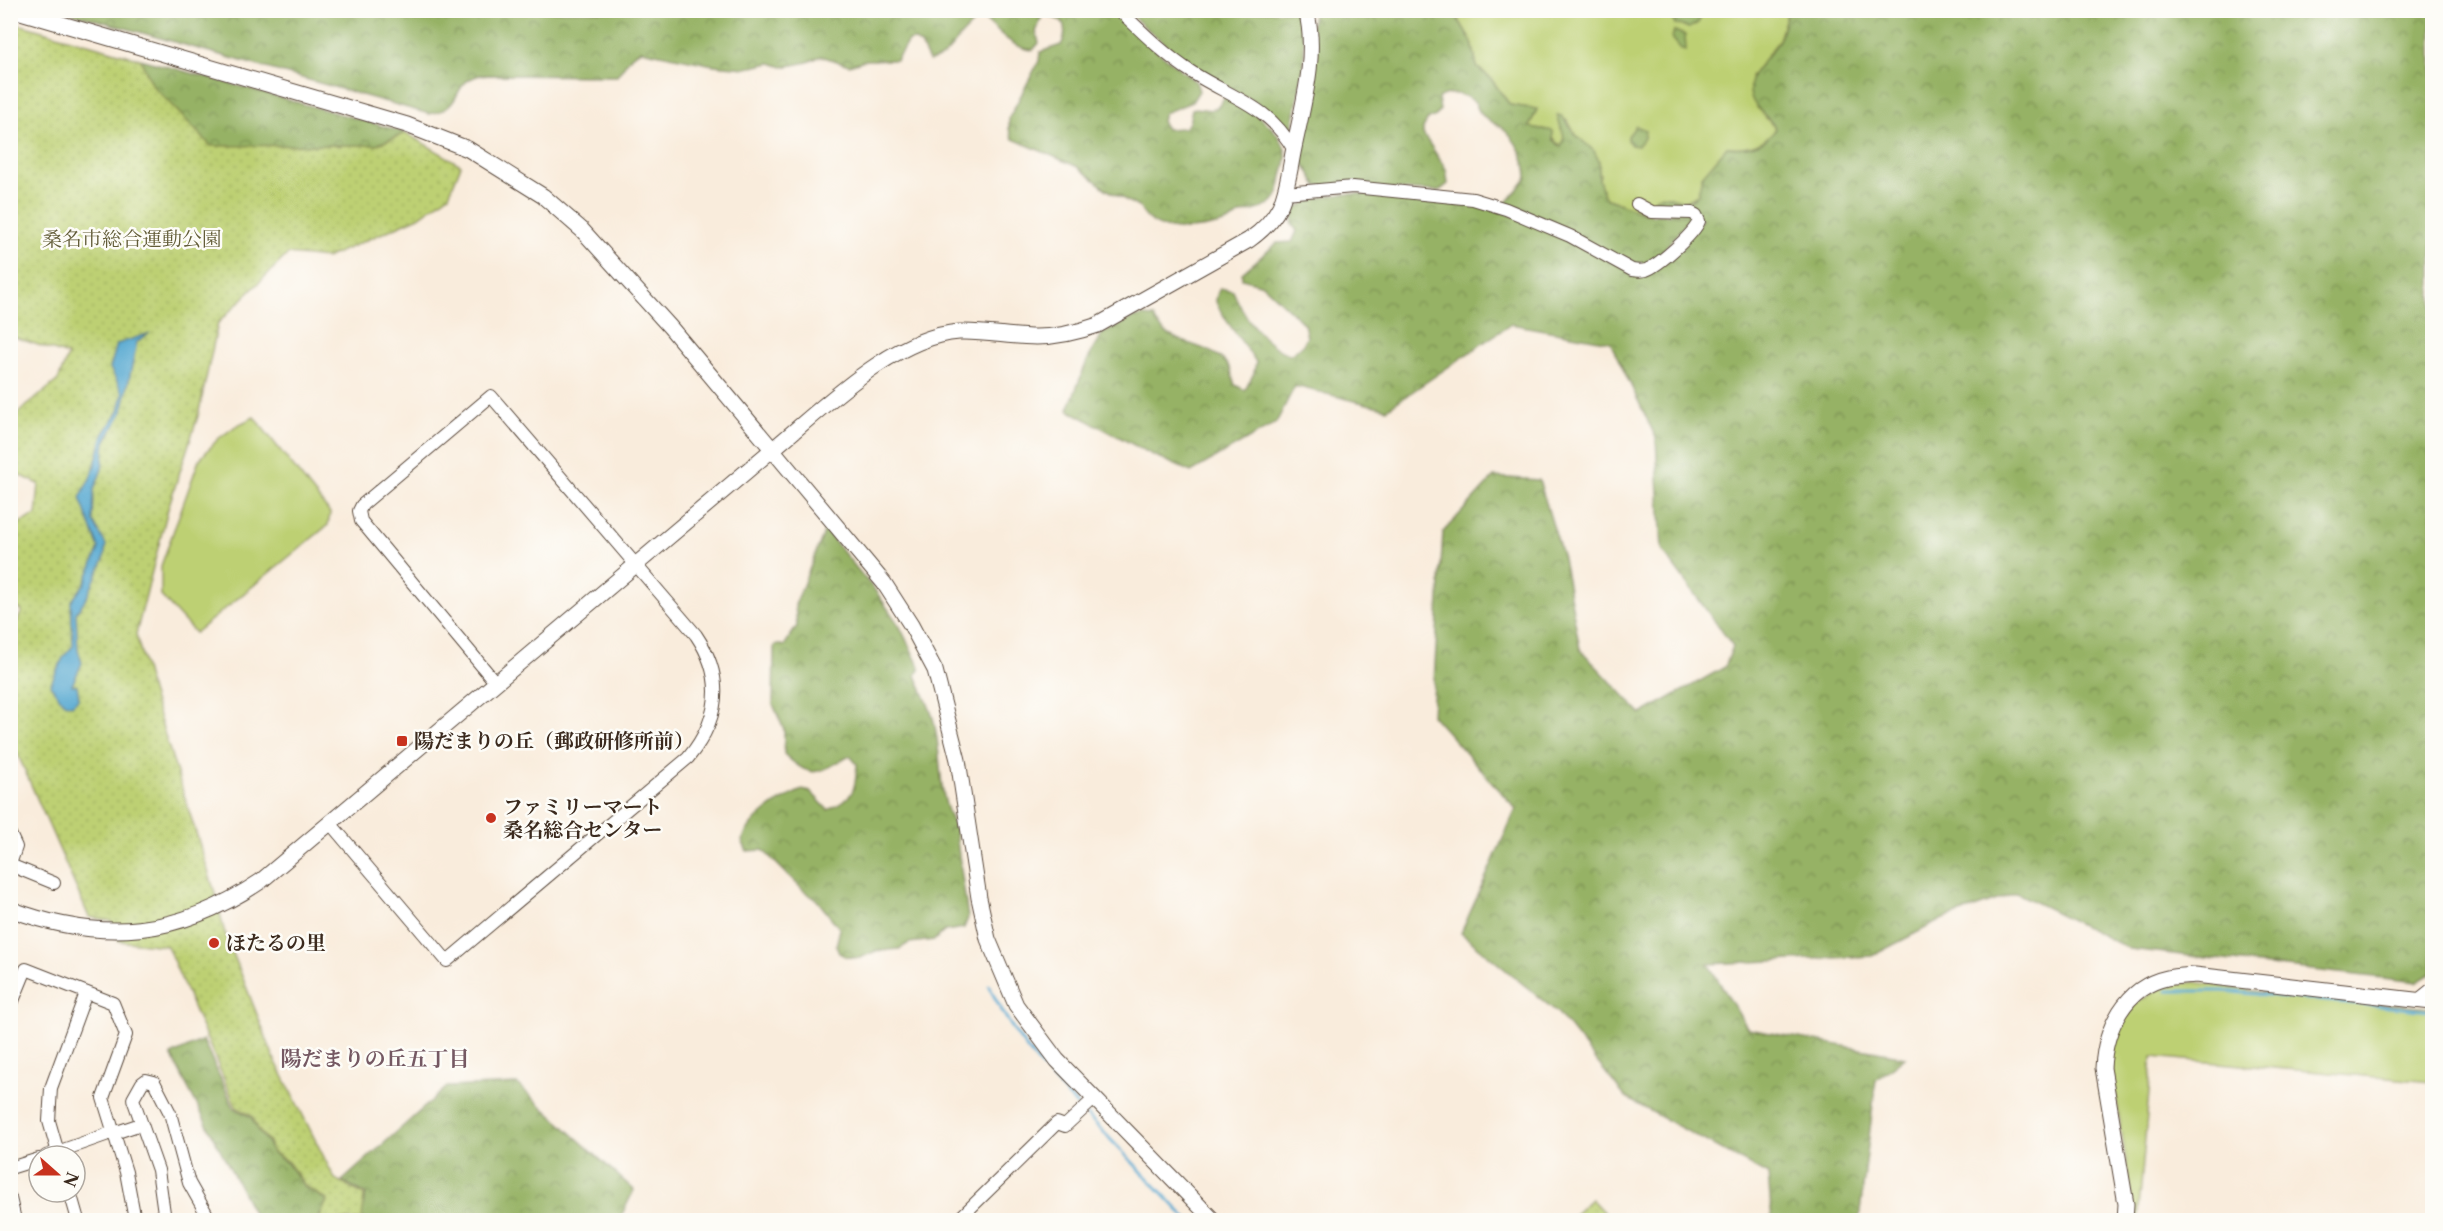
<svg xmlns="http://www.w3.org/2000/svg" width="2443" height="1231" font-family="'Libre Caslon Text','Noto Serif JP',serif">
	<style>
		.grass { fill: #bdd073; stroke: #7c7d48; stroke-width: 1.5 }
		.forest { fill: url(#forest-crowns); stroke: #686e42; stroke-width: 1.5 }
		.park { fill: url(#park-dots); stroke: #7c7d48; stroke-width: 1.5 }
		.water { fill: #56a9d1; stroke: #486a78; stroke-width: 1.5 }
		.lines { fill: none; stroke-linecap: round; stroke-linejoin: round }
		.stream { stroke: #56a9d1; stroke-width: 3 }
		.minor-casing { stroke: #58473a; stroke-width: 14 }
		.tertiary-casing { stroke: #58473a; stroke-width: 17 }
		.minor { stroke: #fff; stroke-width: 12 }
		.tertiary { stroke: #fff; stroke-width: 15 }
		.poi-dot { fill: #c8321e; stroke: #fdfcf7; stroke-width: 2 }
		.labels { text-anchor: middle; stroke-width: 5; stroke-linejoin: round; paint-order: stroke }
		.park-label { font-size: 20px; fill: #625c38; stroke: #fdfcf7 }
		.poi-label { font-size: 20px; font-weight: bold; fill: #3b2a1e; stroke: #fdfcf7; text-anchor: start }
		.neighbourhood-label { font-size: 21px; font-weight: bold; fill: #755963; stroke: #fdfcf7 }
	</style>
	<defs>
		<pattern id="forest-crowns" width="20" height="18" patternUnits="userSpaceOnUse" patternTransform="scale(1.5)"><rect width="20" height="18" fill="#96b265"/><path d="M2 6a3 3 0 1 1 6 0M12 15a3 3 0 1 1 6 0" fill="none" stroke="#7c9153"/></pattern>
		<pattern id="park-dots" width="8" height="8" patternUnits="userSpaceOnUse" patternTransform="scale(1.5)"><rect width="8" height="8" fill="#bdd073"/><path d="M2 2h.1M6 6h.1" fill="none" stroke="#a3b363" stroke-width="1.8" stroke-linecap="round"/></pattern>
	</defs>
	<rect width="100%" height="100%" fill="#fdfcf7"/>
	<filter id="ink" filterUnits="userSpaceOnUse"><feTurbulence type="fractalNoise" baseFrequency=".0167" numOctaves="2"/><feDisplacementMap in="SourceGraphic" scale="12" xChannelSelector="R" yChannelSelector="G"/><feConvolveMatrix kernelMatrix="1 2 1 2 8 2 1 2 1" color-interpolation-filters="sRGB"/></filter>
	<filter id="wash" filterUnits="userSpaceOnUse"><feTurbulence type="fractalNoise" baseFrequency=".008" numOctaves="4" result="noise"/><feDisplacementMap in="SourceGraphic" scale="24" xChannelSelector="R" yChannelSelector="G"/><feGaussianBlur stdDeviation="1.35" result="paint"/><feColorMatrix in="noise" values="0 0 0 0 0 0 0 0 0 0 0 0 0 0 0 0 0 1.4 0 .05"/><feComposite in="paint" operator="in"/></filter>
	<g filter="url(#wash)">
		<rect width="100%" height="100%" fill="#f9ecdc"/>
		<g class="grass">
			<path d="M 1451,11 L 1788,11 L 1779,40 L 1751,77 L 1758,109 L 1776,129 C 1764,146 1746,149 1727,147 L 1698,194 C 1688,203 1679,201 1668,196 L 1651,208 L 1650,215 L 1605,198 L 1599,180 L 1600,174 L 1567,120 L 1561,128 L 1564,137 L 1562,147 L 1544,129 L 1529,128 L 1537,109 L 1510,105 L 1491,79 L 1477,67 L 1472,42 L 1457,17 Z"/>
			<path d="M 254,417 L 330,513 L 328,525 L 195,633 L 161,596 L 161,566 L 199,460 L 218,439 L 236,426 Z"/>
			<path d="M 2195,982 L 2294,997 L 2432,1008 L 2432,1082 L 2152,1057 L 2138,1220 L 2135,1220 L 2110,1057 L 2117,1030 L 2131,1006 L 2164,986 Z"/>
		</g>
		<g class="forest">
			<path d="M 65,11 L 1113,11 L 1145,41 L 1196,82 L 1199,91 L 1192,102 L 1164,113 L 1162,121 L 1166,129 L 1184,128 L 1189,123 L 1192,109 C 1200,106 1209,113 1216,108 C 1220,106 1222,100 1225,97 C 1247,108 1282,127 1286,154 C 1287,160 1284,169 1282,176 C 1281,184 1279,195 1273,201 C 1264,210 1255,210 1244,213 C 1237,215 1231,221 1224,223 C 1199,230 1153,237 1140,208 L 1106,189 L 1078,167 L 1013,139 L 1009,129 L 1009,118 L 1039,61 L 1040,52 L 1061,45 C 1066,37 1066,30 1062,21 L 1043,14 L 1036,32 L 1039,43 L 1033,50 C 1010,48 998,29 980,16 C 973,24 966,30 959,38 C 949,50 945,58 929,61 L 921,45 L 914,40 L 908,41 L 896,60 L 865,60 L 849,65 L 821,56 L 808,62 L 783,67 L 771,63 L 746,68 L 713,65 L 641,50 L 632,55 L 617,76 L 481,75 C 449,82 466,109 429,114 Z"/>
			<path d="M 1126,11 L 1299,11 L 1304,42 L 1304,64 L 1291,136 L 1280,120 L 1270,111 L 1194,68 Z"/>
			<path d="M 1313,11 L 1451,11 L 1457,17 L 1472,42 L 1477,67 L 1491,79 L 1510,105 L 1537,109 L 1529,127 L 1553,131 L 1553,139 L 1561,147 L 1564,137 L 1557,115 L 1562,116 L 1576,135 L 1594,151 L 1599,161 L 1599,180 L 1605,198 L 1649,215 L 1688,214 L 1689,220 L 1654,261 L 1641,269 L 1504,205 L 1527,178 C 1527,160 1516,139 1502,128 C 1491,120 1479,118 1476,103 C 1465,94 1451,90 1438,98 L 1440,110 L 1436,116 L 1428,119 L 1423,128 L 1423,134 L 1446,169 L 1448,184 L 1439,191 L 1317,186 L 1300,157 Z"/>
			<path d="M 1667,11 L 1667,10 L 1704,11 L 1698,23 L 1689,28 L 1675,24 Z"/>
			<path d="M 1788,11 L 2432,11 L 2432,973 L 2417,982 L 2130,949 L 2017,893 L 1943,919 L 1872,956 L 1708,964 L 1748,1029 L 1905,1057 L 1876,1080 L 1859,1220 L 1772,1220 L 1768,1175 L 1626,1098 L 1558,1013 L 1461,933 L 1516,809 L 1432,715 L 1443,532 L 1494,477 L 1539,480 L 1563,558 L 1580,649 L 1641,714 L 1725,667 L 1733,646 L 1662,550 L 1656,438 L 1610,342 L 1511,324 L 1387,409 L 1295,386 L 1276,423 L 1191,472 L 1151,454 L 1068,410 L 1087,361 L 1102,334 L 1133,318 L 1143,316 L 1154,317 C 1165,348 1211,340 1229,367 C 1232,372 1233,380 1235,385 L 1245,390 L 1254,373 L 1256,362 C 1248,349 1217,311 1216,301 C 1216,297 1218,292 1220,288 L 1233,291 C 1243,316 1264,345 1290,355 L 1302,346 L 1307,337 L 1304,324 L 1263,285 L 1242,279 L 1242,273 L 1277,243 L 1292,242 L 1297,231 L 1292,224 L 1295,209 C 1326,190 1358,193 1392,196 C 1420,199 1452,198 1479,205 C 1535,219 1587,250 1639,274 L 1703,219 L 1651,208 L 1655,198 L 1662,195 L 1685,201 L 1692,200 L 1698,194 L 1702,176 L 1727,147 C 1746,149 1764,146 1776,129 C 1770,117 1757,112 1752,99 C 1741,73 1771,60 1780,38 C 1783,30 1785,19 1788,11 Z"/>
			<path d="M 1674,31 L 1685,35 L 1686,51 L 1682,50 L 1672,38 Z"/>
			<path d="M 140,59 L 369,122 L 406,133 L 376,145 L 211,146 L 153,86 Z"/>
			<path d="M 1636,126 L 1645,130 L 1644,138 L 1638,146 L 1631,145 L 1628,141 L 1628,136 Z"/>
			<path d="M 825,530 L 877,593 L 900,627 L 920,668 L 916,675 C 921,689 929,704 933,718 C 943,754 936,794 955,827 L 968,918 L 964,928 L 945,931 L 934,940 L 909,943 L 899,949 L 876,951 L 860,958 L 847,957 L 839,953 L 836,946 L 840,929 L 817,900 L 804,891 L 763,850 L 747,851 L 742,841 C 751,816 778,801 802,790 L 811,792 L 828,810 C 854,798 855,792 857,764 L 850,756 C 818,772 813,782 784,754 L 784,730 L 773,704 L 774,646 L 777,644 L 784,646 L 797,626 L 795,605 Z"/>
			<path d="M 203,1040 L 234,1108 L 251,1117 L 259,1131 L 268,1143 L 272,1153 L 287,1163 L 305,1188 L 327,1200 L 318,1220 L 257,1220 L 171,1055 Z"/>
			<path d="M 517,1084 L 634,1190 L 619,1220 L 364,1220 L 361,1216 L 366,1194 L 342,1181 L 447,1087 Z"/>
		</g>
		<g class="park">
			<path d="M 11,22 L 140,59 L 153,86 L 211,146 L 376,145 L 406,133 L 461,165 L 449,195 L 419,217 L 326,258 L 288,254 L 218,323 L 198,416 L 169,505 L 136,634 L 151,691 L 216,896 L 224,930 L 274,1058 L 335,1179 L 364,1195 L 362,1220 L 319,1220 L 327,1200 L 306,1187 L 288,1162 L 272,1152 L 269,1142 L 259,1131 L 252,1116 L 236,1107 L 167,946 L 119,941 L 111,921 L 89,917 L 11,739 L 10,635 L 22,611 L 11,604 L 11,527 L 36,515 L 39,484 L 11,471 L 11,419 L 58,380 L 68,355 L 11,336 Z"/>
			<path d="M 1591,1199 L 1611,1220 L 1568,1220 Z"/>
		</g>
		<path class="water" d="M 150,333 L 137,342 L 122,413 L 105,442 L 102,469 L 94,490 L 93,521 L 106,545 L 104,559 L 87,597 L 76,613 L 78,650 L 82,663 L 72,685 L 77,685 L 79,698 L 72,705 L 64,703 L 50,685 L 64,656 L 73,646 L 71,602 L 85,583 L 99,548 L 80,498 L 93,472 L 103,435 L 119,411 L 123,393 L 110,368 L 117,344 Z"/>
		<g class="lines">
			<g class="stream">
				<path d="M 989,986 C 1013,1036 1039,1066 1077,1105"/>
				<path d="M 2167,991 L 2223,991 L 2432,1011"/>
				<path d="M 1087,1115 L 1188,1220"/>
			</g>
		</g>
	</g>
	<g filter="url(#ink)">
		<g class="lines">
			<g class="minor-casing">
				<g id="minor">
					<path d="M 1119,10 C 1142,32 1166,56 1193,73 C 1234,99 1268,105 1294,150"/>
					<path d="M 1285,193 L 1353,187 L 1473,199 L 1506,209 L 1570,236 L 1632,270 C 1638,271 1641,271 1646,270 C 1659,265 1694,234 1699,221 L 1696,215 L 1692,213 L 1652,212 L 1637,204"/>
					<path d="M 330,823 L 447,961 L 688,758 C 720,719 725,678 696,635 L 491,396 L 362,505 L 359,511 L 361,521 L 496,683"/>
					<path d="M 10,834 L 16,847 L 10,864"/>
					<path d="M 10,865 L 54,883"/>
					<path d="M 2417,1001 L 2432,989"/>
					<path d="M 10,1008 L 26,969 L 113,1003 L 126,1035 L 103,1098 L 126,1172 L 135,1220"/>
					<path d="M 114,1133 L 141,1124"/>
					<path d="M 46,1156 L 114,1132"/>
					<path d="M 59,1156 L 49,1121 L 51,1088 L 86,993"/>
					<path d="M 10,1168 L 39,1159"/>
					<path d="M 70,1192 L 78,1220"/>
					<path d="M 10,1198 L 15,1220"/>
					<path d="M 165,1220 L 158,1170 L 133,1099 L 142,1083 L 146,1080 L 154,1082 L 170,1113 L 189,1183 L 210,1220"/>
					<path d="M 958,1220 L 1057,1123 L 1065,1126 L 1094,1099"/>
				</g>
			</g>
			<g class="tertiary-casing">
				<g id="tertiary">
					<path d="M 14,10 L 407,125 L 468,149 L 543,196 L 582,230 L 670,327 L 884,583 L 911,625 L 935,670 L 958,760 L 979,898 L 988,939 L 1016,1005 L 1057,1060 L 1213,1220"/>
					<path d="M 10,909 C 103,944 179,936 261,881 L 773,449 C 823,408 892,337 959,332 C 985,331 1011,337 1036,337 C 1058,337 1078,332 1098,325 L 1249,240 C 1262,231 1273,220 1280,206 C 1288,188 1290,167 1294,148 C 1303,104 1318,54 1306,10"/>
					<path d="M 2125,1220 L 2126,1204 L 2103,1068 C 2105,1029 2125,987 2167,978 C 2176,976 2186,976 2195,975 L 2432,1002"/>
				</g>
			</g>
			<use href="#minor" class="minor"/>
			<use href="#tertiary" class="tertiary"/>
		</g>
	</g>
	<g class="poi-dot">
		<rect x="396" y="735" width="12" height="12" rx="3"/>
		<circle cx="491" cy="818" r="6"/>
		<circle cx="214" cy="943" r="6"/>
	</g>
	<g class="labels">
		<g class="park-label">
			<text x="132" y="246">桑名市総合運動公園</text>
		</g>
		<g class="poi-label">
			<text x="414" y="748">陽だまりの丘（郵政研修所前）</text>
			<text x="503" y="814">ファミリーマート<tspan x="503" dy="23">桑名総合センター</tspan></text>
			<text x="226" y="950">ほたるの里</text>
		</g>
		<g class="neighbourhood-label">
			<text x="375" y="1066">陽だまりの丘五丁目</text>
		</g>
	</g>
	<rect width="2443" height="1231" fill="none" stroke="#fdfcf7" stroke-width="36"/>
	<g transform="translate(57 1174) rotate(111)"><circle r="28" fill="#fdfcf7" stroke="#afa8a0" stroke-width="1.5"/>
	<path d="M0-4.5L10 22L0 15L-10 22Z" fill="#c8321e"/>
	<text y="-9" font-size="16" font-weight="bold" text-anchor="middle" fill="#3b2a1e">N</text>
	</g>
</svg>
